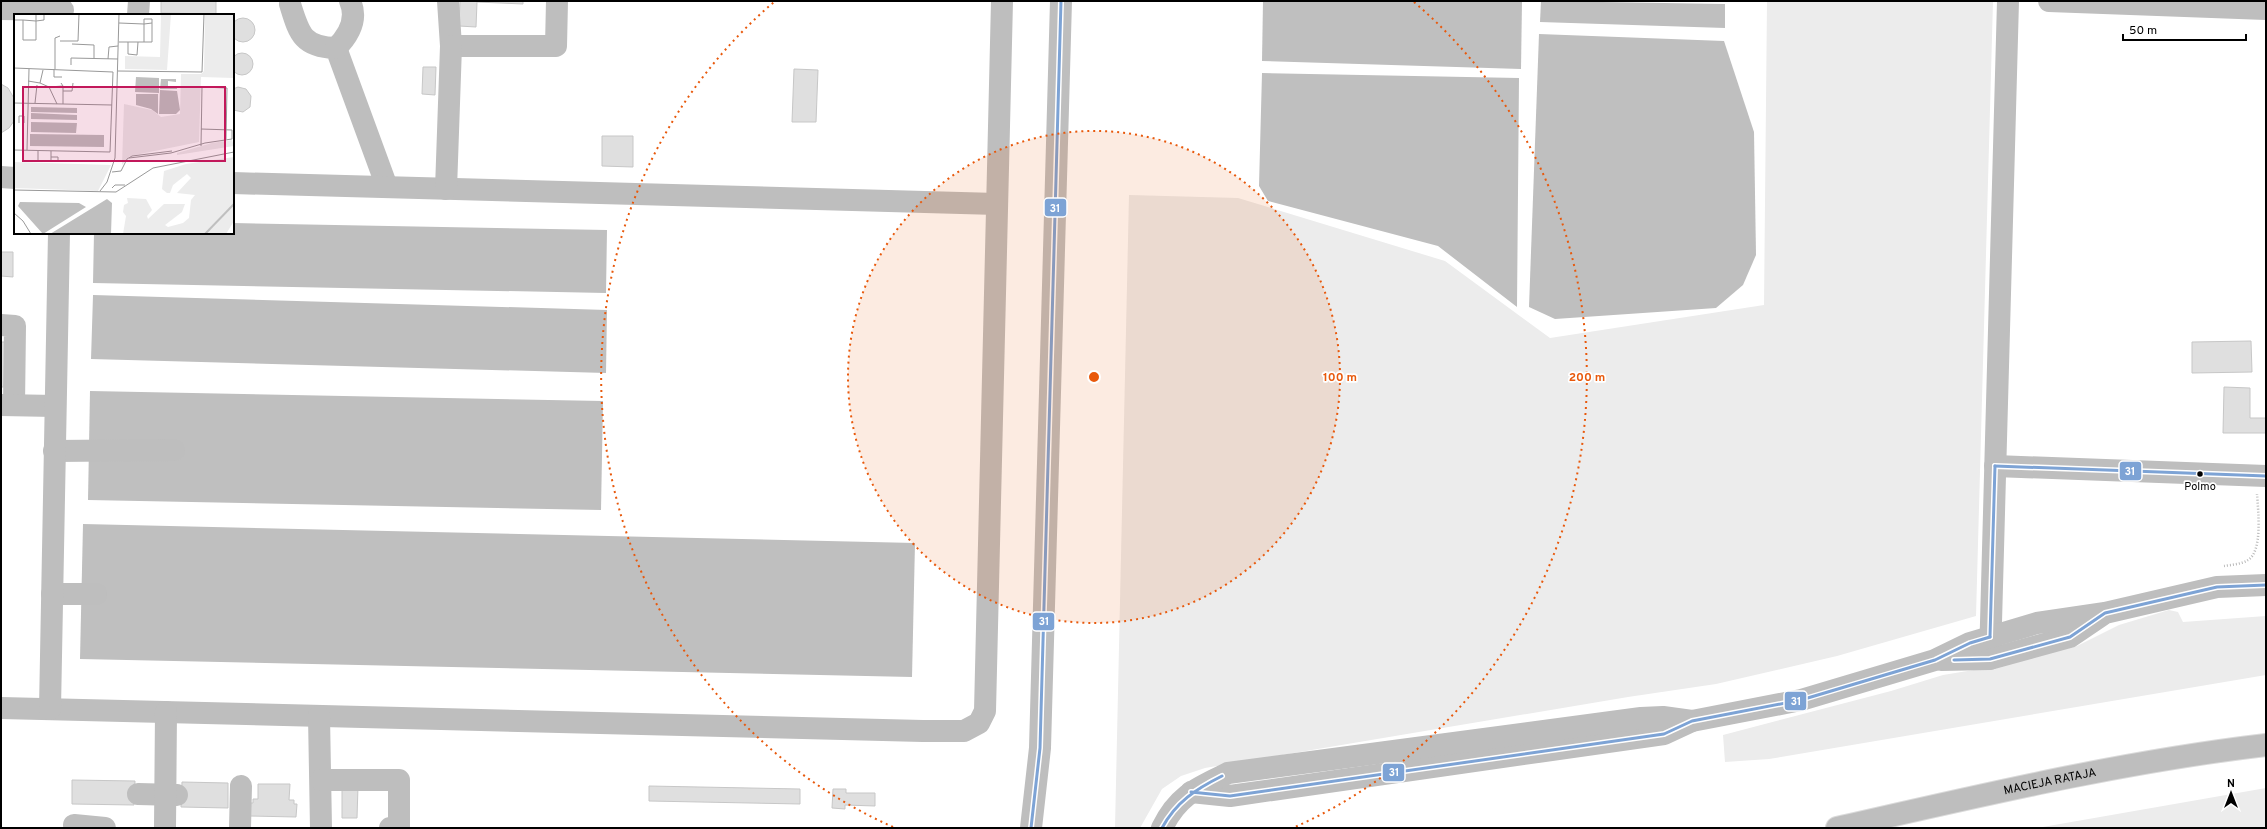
<svg xmlns="http://www.w3.org/2000/svg" width="2267" height="829" font-family="Overpass,sans-serif">
	<style>
		.green { fill: #ececec }
		.water { fill: #bfbfbf }
		.building { fill: #dfdfdf; stroke: #c7c7c7 }
		.lines { fill: none; stroke-linecap: round; stroke-linejoin: round }
		.major-casing { stroke: #dbdbdb; stroke-width: 24 }
		.path { stroke: #b9b9b9; stroke-width: 2.5; stroke-dasharray: 1 2; stroke-linecap: butt }
		.minor { stroke: #bebebe; stroke-width: 22 }
		.major { stroke: #bebebe; stroke-width: 22 }
		.bus-1-casing { stroke: #fff; stroke-width: 6 }
		.bus-1 { stroke: #7da3d5; stroke-width: 3 }
		.ring { fill: none; stroke: #e8590c; stroke-width: 2; stroke-dasharray: 2 4 }
		.bus-dot { fill: #000; stroke: #fff; stroke-width: 1.5 }
		.labels { text-anchor: middle; stroke-width: 3.5; stroke-linejoin: round; paint-order: stroke }
		.bus-label { font-size: 11px; fill: #000; stroke: #fff }
		.street-label { font-size: 12px; fill: #000; stroke: #fff }
		.inset-river { fill: none; stroke: #bfbfbf; stroke-width: 2 }
		.inset-road { fill: none; stroke: #999; stroke-width: 1 }
		.view { fill: #c2185b; fill-opacity: 0.15; stroke: #c2185b; stroke-width: 2 }
		.inset-edge { fill: none; stroke: #000; stroke-width: 2 }
		.centre { fill: #e8590c; stroke: #fff; stroke-width: 2 }
		.ring-label { font-size: 12px; text-anchor: middle; font-weight: bold; fill: #e8590c; stroke: #fff; stroke-width: 3.5; stroke-linejoin: round; paint-order: stroke }
		.line-badge { stroke: #fff; stroke-width: 1.5 }
		.badge-label { font-size: 11px; text-anchor: middle; font-weight: bold; fill: #fff }
	</style>
	<rect width="100%" height="100%" fill="#fff"/>
	<g class="green">
		<path d="M 1767,1 L 1993,1 L 1976,616 L 1837,656 L 1716,684 L 1628,697 L 1205,768 L 1181,776 L 1162,789 L 1140,828 L 1115,828 L 1129,195 L 1238,198 L 1445,261 L 1550,338 L 1764,305 Z"/>
		<path d="M 2169,610 L 2178,612 L 2183,622 L 2266,616 L 2266,675 L 1769,759 L 1725,762 L 1723,735 L 1891,691 L 1943,675 L 1998,666 L 2077,646 L 2119,625 Z"/>
		<path d="M 2266,788 L 2266,828 L 2037,828 Z"/>
	</g>
	<g class="water">
		<path d="M 1263,1 L 1522,1 L 1521,69 L 1262,61 Z"/>
		<path d="M 1541,1 L 1725,4 L 1725,28 L 1540,22 Z"/>
		<path d="M 1539,34 L 1724,41 L 1754,132 L 1756,255 L 1743,285 L 1716,308 L 1555,319 L 1529,307 Z"/>
		<path d="M 1262,73 L 1519,78 L 1517,307 L 1438,246 L 1268,201 L 1259,186 Z"/>
		<path d="M 233,223 L 607,230 L 606,293 L 93,283 L 94,233 L 233,233 Z"/>
		<path d="M 93,295 L 607,310 L 606,373 L 91,359 Z"/>
		<path d="M 90,391 L 603,401 L 601,510 L 88,500 Z"/>
		<path d="M 83,524 L 915,543 L 912,677 L 80,659 Z"/>
	</g>
	<g class="building">
		<path d="M 161,1 L 216,1 L 216,14 L 161,13 Z"/>
		<path d="M 460,1 L 523,1 L 523,4 L 477,2 L 476,27 L 459,26 Z"/>
		<circle cx="243" cy="30" r="12"/>
		<circle cx="242" cy="64" r="11"/>
		<path d="M 423,67 L 436,67 L 435,95 L 422,94 Z"/>
		<path d="M 794,69 L 818,70 L 816,122 L 792,122 Z"/>
		<path d="M 1,84 L 8,88 L 15,100 L 14,121 L 9,128 L 1,133 Z"/>
		<path d="M 238,87 L 246,89 L 251,96 L 250,107 L 243,112 L 233,110 L 233,89 Z"/>
		<path d="M 602,136 L 633,136 L 633,167 L 602,166 Z"/>
		<path d="M 1,252 L 13,252 L 13,277 L 1,276 Z"/>
		<path d="M 2251,341 L 2252,372 L 2192,373 L 2192,342 Z"/>
		<path d="M 1,342 L 5,342 L 4,387 L 1,387 Z"/>
		<path d="M 2224,387 L 2250,388 L 2250,418 L 2266,418 L 2266,433 L 2223,433 Z"/>
		<path d="M 72,780 L 135,781 L 134,805 L 72,804 Z"/>
		<path d="M 182,782 L 228,783 L 228,808 L 181,807 Z"/>
		<path d="M 258,784 L 290,784 L 289,800 L 294,800 L 294,804 L 297,804 L 296,817 L 250,816 L 250,803 L 253,803 L 253,799 L 258,799 Z"/>
		<path d="M 342,786 L 358,786 L 357,818 L 342,818 Z"/>
		<path d="M 649,786 L 800,789 L 800,804 L 649,801 Z"/>
		<path d="M 833,789 L 846,789 L 846,793 L 875,793 L 875,806 L 845,805 L 845,809 L 832,808 Z"/>
	</g>
	<g class="lines">
		<g class="major-casing">
			<g id="major">
				<path id="s1" d="M 1837,828 C 1978,796 2121,762 2266,745"/>
			</g>
		</g>
		<path class="path" d="M 2224,566 C 2231,565 2242,564 2248,560 C 2263,551 2258,510 2257,494"/>
		<g class="minor">
			<path d="M 448,1 L 451,46 L 556,46 L 557,1"/>
			<path d="M 2049,1 L 2266,9"/>
			<path d="M 290,4 C 299,33 302,47 336,48 L 387,187"/>
			<path d="M 1,9 L 63,10"/>
			<path d="M 138,15 L 139,1"/>
			<path d="M 336,48 C 349,35 358,19 350,1"/>
			<path d="M 1,177 L 15,178"/>
			<path d="M 233,183 L 997,204"/>
			<path d="M 446,189 L 451,46"/>
			<path d="M 1,325 L 15,326 L 14,405"/>
			<path d="M 1,405 L 55,406"/>
			<path d="M 54,451 L 174,450"/>
			<path d="M 1995,466 L 2266,476"/>
			<path d="M 52,594 L 96,594"/>
			<path d="M 1990,659 L 2008,1"/>
			<path d="M 1941,660 L 1990,659 L 2070,637 L 2101,616"/>
			<path d="M 1,708 L 923,731 L 964,731 L 979,723 L 985,711 L 1002,1"/>
			<path d="M 50,709 L 59,233"/>
			<path d="M 319,716 L 321,828"/>
			<path d="M 321,780 L 399,780 L 399,828 L 390,828"/>
			<path d="M 1191,792 L 1230,796 L 1664,734 L 1692,721 L 1801,700 L 1935,660 L 1970,643 L 2037,623 L 2105,613 L 2217,587 L 2266,585"/>
			<path d="M 138,794 L 177,795"/>
			<path d="M 74,825 L 105,828"/>
			<path d="M 165,828 L 166,712"/>
			<path d="M 240,828 L 241,786"/>
			<path d="M 1031,828 L 1040,748 L 1061,1"/>
			<path d="M 1162,828 C 1178,795 1197,788 1228,773 L 1641,718 L 1663,717 L 1692,721"/>
		</g>
		<use href="#major" class="major"/>
		<g class="bus-1-casing">
			<g id="bus-1">
				<path d="M 1995,466 L 2266,476"/>
				<path d="M 1990,637 L 1995,466"/>
				<path d="M 1954,660 L 1990,659 L 2070,637 L 2105,613 L 2217,587 L 2266,585"/>
				<path d="M 1191,792 L 1230,796 L 1664,734 L 1692,721 L 1801,700 L 1935,660 L 1970,643 L 1990,637"/>
				<path d="M 1031,828 L 1040,748 L 1061,1"/>
				<path d="M 1162,828 C 1176,802 1196,789 1222,776"/>
			</g>
		</g>
		<use href="#bus-1" class="bus-1"/>
	</g>
	<circle cx="1094" cy="377" r="246" fill="#e8590c" fill-opacity=".12"/>
	<g class="ring">
		<circle cx="1094" cy="377" r="246"/>
		<path d="M893 827A493 493 0 0 1 774 2M1414 2A493 493 0 0 1 1295 827"/>
	</g>
	<circle class="bus-dot" cx="2200" cy="474" r="3.5"/>
	<g class="labels">
		<g class="bus-label">
			<text x="2200" y="490">Polmo</text>
		</g>
		<g class="street-label">
			<text dy="4" stroke="none"><textPath href="#s1" startOffset="218">MACIEJA RATAJA</textPath></text>
		</g>
	</g>
	<g transform="translate(14 14)">
		<rect width="220" height="220" fill="#fff"/>
		<path d="M 147,0 L 157,0 L 153,56 L 111,55 L 111,42 L 146,43 ZM 191,0 L 220,0 L 220,64 L 187,63 L 185,128 L 116,142 L 108,151 L 110,90 L 138,96 L 147,103 L 166,100 L 167,60 L 187,60 L 190,57 ZM 218,126 L 220,132 L 163,141 L 163,139 L 198,129 ZM 220,143 L 220,207 L 212,220 L 109,220 L 112,202 L 109,198 L 110,191 L 114,189 L 113,184 L 132,185 L 138,196 L 133,202 L 134,205 L 150,190 L 171,190 L 168,198 L 151,211 L 154,213 L 169,209 L 175,204 L 177,186 L 181,181 L 163,179 L 177,164 L 173,160 L 159,171 L 156,179 L 153,179 L 148,175 L 150,157 L 172,150 ZM 0,148 L 97,151 L 84,177 L 0,174 Z" fill="#ececec"/>
		<path d="M 122,63 L 145,64 L 145,79 L 121,78 ZM 147,65 L 162,65 L 162,68 L 154,67 L 154,73 L 163,73 L 163,75 L 146,75 ZM 146,76 L 163,77 L 166,96 L 162,100 L 145,100 ZM 122,80 L 144,80 L 144,100 L 137,95 L 122,91 ZM 17,93 L 63,94 L 63,99 L 17,98 ZM 17,99 L 63,101 L 63,106 L 17,105 ZM 17,108 L 63,109 L 62,119 L 17,118 ZM 16,120 L 90,121 L 90,133 L 16,132 ZM 93,185 L 98,189 L 97,220 L 36,220 ZM 6,188 L 65,189 L 72,193 L 29,220 L 4,192 Z" fill="#bfbfbf"/>
		<path class="inset-river" d="M 191,220 L 220,190"/>
		<path class="inset-road" d="M 22,0 L 22,7 L 30,6 L 30,0M 0,6 L 9,6 L 22,7 L 22,26 L 9,26 L 9,6M 46,27 L 64,27 L 65,0M 105,28 L 130,28 L 130,10 L 105,9M 114,28 L 114,40 L 123,41 L 124,28M 130,28 L 138,28 L 138,9 L 130,10 L 130,5 L 138,5 L 138,9M 58,30 L 80,31 L 80,44M 94,45 L 95,33 L 104,32M 57,51 L 57,44 L 104,45M 0,54 L 99,58 L 96,138 L 0,136M 40,55 L 40,63 L 48,63M 41,55 L 41,24 L 46,22M 104,57 L 188,58 L 190,0M 14,67 L 26,69 L 29,56M 26,69 L 35,73 L 49,72 L 47,69M 49,72 L 49,77 L 58,77 L 59,69M 35,73 L 43,90M 0,89 L 98,91M 21,89 L 23,71M 49,90 L 49,77M 5,109 L 5,102 L 10,102 L 10,109M 187,132 L 188,73 L 213,74 L 212,125M 13,136 L 15,55M 24,137 L 24,147 L 37,147 L 37,137M 37,143 L 44,143 L 44,147 L 37,147M 115,144 L 157,139 L 191,129 L 218,125 L 218,116 L 187,115M 98,158 L 107,157 L 113,145 L 118,142 L 158,137M 98,174 L 101,171 L 111,171M 0,176 L 102,178 L 139,154 L 220,138M 86,177 L 93,168 L 101,144 L 105,0M 0,199 L 9,207 L 17,220"/>
		<path class="view" d="M 9,73 L 211,73 L 211,147 L 9,147 Z"/>
		<rect width="220" height="220" class="inset-edge"/>
	</g>
	<circle cx="1094" cy="377" r="6" class="centre"/>
	<g class="ring-label">
		<text x="1340" y="381">100 m</text>
		<text x="1587" y="381">200 m</text>
	</g>
	<g class="line-badge">
		<rect x="1044" y="198" width="23" height="19" rx="4" fill="#7da3d5"/>
		<rect x="2119" y="461" width="23" height="20" rx="4" fill="#7da3d5"/>
		<rect x="1032" y="612" width="23" height="19" rx="4" fill="#7da3d5"/>
		<rect x="1784" y="691" width="23" height="20" rx="4" fill="#7da3d5"/>
		<rect x="1382" y="763" width="23" height="19" rx="4" fill="#7da3d5"/>
	</g>
	<g class="badge-label">
		<text x="1055" y="212">31</text>
		<text x="2130" y="475">31</text>
		<text x="1044" y="625">31</text>
		<text x="1796" y="705">31</text>
		<text x="1394" y="776">31</text>
	</g>
	<rect width="2267" height="829" fill="none" stroke="#000000" stroke-width="4"/>
	<g transform="translate(2231 793)" stroke="#ffffff" stroke-width="3" paint-order="stroke">
	<path d="M0-3L7 15L0 10L-7 15Z" fill="#000000"/>
	<text y="-6" font-size="11" font-weight="bold" text-anchor="middle" fill="#000000">N</text>
	</g>
	<path d="M2123 34v6h123v-6" fill="none" stroke="#000000" stroke-width="2"/>
	<text x="2129" y="34" font-size="12" fill="#000000" stroke="#ffffff" stroke-width="3" paint-order="stroke">50 m</text>
</svg>
